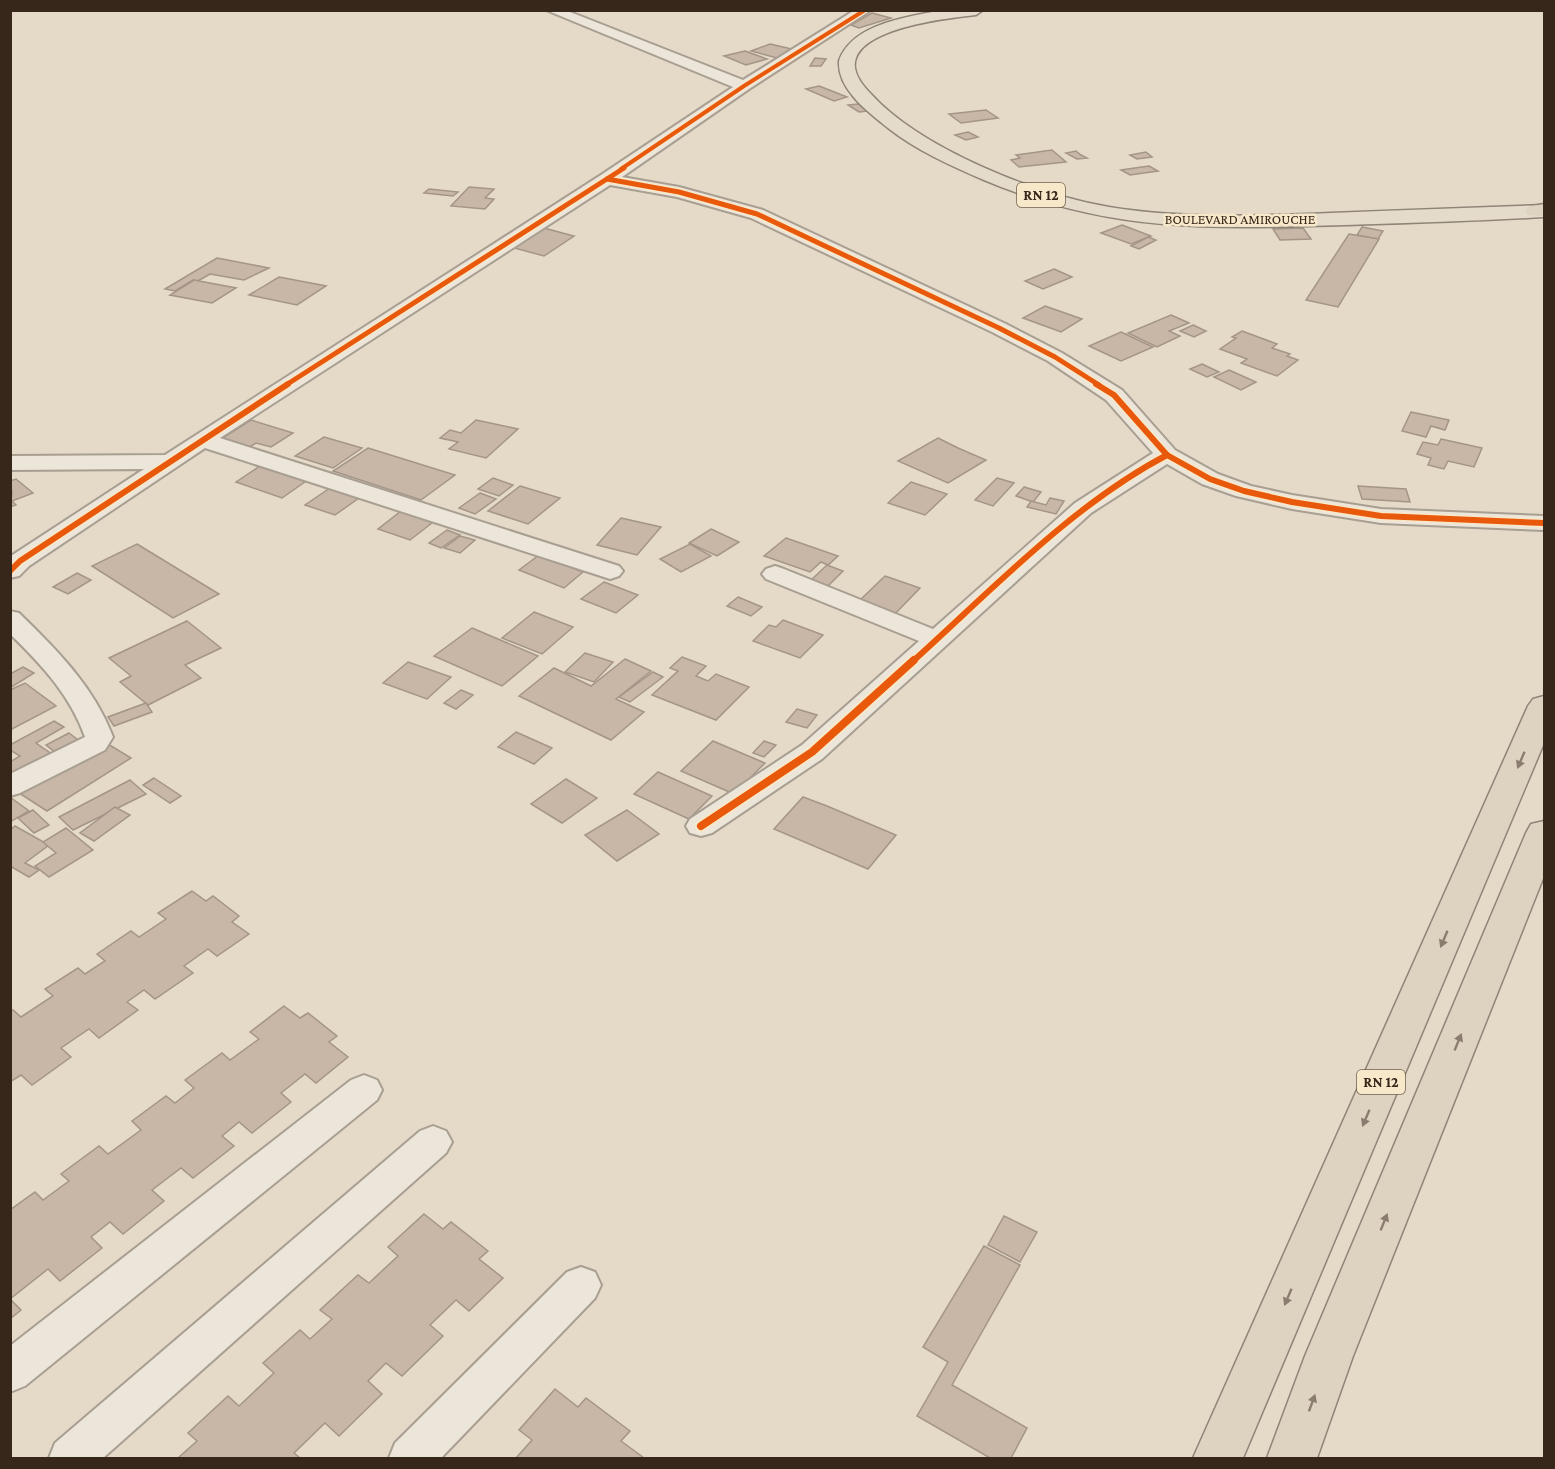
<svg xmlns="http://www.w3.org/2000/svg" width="1555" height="1469" font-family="'Crimson Pro',serif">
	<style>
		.building { fill: #c8b7a7; stroke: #a49587; stroke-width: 1.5 }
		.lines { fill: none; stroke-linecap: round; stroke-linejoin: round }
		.minor-casing { stroke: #a89e91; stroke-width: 4 }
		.primary-casing { stroke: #8e8478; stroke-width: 3 }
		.trunk-casing { stroke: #8e8478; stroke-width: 3 }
		.minor { fill: #ece5da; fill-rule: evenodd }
		.primary { fill: #e4dbca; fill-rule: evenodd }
		.trunk { fill: #ded2c1; fill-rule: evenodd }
		.cycleway-far3-casing { stroke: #f8e8ca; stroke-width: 6 }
		.cycleway-far2-casing { stroke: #f8e8ca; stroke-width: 8 }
		.cycleway-far1-casing { stroke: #f8e8ca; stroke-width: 9 }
		.cycleway-casing { stroke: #f8e8ca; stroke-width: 12 }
		.cycleway-far3 { stroke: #e8590c; stroke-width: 4 }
		.cycleway-far2 { stroke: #e8590c; stroke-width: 5 }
		.cycleway-far1 { stroke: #e8590c; stroke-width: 6 }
		.cycleway { stroke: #e8590c; stroke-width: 8 }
		.oneway { fill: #8a7c6e }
		.labels { text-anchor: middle; stroke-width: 5; stroke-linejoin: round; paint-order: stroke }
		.far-street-label { font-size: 14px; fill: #37261a; stroke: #f8e8ca }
		.shield { fill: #f8e8ca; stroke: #71604f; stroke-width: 1.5 }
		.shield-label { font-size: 15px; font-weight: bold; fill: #37261a }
	</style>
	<rect width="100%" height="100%" fill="#e4dac7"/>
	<g class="building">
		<path d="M 872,13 L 891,18 L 859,28 L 851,25 Z"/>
		<path d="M 770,44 L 796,50 L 777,58 L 751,51 Z"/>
		<path d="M 745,51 L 767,59 L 746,65 L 724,56 Z"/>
		<path d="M 815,58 L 826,59 L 821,66 L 810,66 Z"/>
		<path d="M 819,86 L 847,97 L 834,101 L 806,89 Z"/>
		<path d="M 858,104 L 868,111 L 859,112 L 848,105 Z"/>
		<path d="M 986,110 L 998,118 L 961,123 L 949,114 Z"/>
		<path d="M 968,132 L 978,137 L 966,140 L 955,135 Z"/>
		<path d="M 1052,150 L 1066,162 L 1019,167 L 1011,160 L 1020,158 L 1016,155 Z"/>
		<path d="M 1076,151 L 1081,155 L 1087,158 L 1077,159 L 1066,153 Z"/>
		<path d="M 1146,152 L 1152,157 L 1137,159 L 1130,155 Z"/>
		<path d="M 1149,166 L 1158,171 L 1130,175 L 1121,170 Z"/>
		<path d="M 469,187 L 494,189 L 485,198 L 494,199 L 485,209 L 451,206 Z"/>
		<path d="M 429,189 L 458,192 L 453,196 L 424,193 Z"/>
		<path d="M 1122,225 L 1151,236 L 1131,244 L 1101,233 Z"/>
		<path d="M 540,227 L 574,236 L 544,256 L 507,246 Z"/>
		<path d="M 1362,227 L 1383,231 L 1378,239 L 1357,235 Z"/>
		<path d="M 1303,228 L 1311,239 L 1280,240 L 1273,229 Z"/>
		<path d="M 1349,234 L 1379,239 L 1338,307 L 1306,300 Z"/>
		<path d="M 1148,237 L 1156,240 L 1139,249 L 1131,246 Z"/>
		<path d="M 217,258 L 269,268 L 244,280 L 210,274 L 198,281 L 193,280 L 175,291 L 165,289 Z"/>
		<path d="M 1054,269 L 1072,277 L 1043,289 L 1025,281 Z"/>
		<path d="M 279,277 L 326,286 L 297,305 L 249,295 Z"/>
		<path d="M 194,280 L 236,288 L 212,303 L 170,295 Z"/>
		<path d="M 1045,306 L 1082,319 L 1061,332 L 1023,318 Z"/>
		<path d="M 1171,315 L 1189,323 L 1169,331 L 1180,336 L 1157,347 L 1128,333 Z"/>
		<path d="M 1193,325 L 1206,331 L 1194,337 L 1180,331 Z"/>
		<path d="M 1242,331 L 1277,344 L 1272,348 L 1290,354 L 1287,356 L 1298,360 L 1277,376 L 1241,363 L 1247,359 L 1220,349 L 1236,338 L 1232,337 Z"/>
		<path d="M 1121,332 L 1153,347 L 1121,361 L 1089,346 Z"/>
		<path d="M 1202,364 L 1219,372 L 1207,377 L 1190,369 Z"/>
		<path d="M 1229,370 L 1256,382 L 1241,390 L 1214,377 Z"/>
		<path d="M 1411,412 L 1449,420 L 1445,430 L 1431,426 L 1426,437 L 1402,431 Z"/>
		<path d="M 251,420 L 293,433 L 271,447 L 256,443 L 248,448 L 221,439 Z"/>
		<path d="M 476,420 L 518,429 L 486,458 L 449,449 L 458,442 L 440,438 L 450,430 L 461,433 Z"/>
		<path d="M 324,437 L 362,448 L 333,468 L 295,456 Z"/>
		<path d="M 938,438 L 958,448 L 986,460 L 948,483 L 898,461 Z"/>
		<path d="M 1441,439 L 1482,448 L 1474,467 L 1448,461 L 1444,469 L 1428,465 L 1431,458 L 1417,454 L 1423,442 L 1438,445 Z"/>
		<path d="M 368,448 L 455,475 L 421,500 L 333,471 Z"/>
		<path d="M 263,464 L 309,479 L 282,498 L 236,482 Z"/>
		<path d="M 493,478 L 513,485 L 499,496 L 478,489 Z"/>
		<path d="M 997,478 L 1014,483 L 993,506 L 975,500 Z"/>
		<path d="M 16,479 L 33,493 L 12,501 L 16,505 L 10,507 L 12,493 L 10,481 Z"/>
		<path d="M 911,482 L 947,494 L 925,515 L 888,503 Z"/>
		<path d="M 520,486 L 560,498 L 528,524 L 488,511 Z"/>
		<path d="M 1358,486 L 1406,489 L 1410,502 L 1362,499 Z"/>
		<path d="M 1024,487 L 1041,492 L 1033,502 L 1016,496 Z"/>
		<path d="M 330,488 L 359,498 L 335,515 L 305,505 Z"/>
		<path d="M 480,493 L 496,499 L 475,514 L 459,508 Z"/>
		<path d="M 1050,498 L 1064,501 L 1056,514 L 1027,507 L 1031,501 L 1046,505 Z"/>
		<path d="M 405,508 L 437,519 L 410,540 L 378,529 Z"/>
		<path d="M 621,518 L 661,527 L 637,555 L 597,545 Z"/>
		<path d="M 711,529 L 739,542 L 717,556 L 689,543 Z"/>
		<path d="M 447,530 L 460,535 L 441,548 L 429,543 Z"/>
		<path d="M 460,536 L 475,540 L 460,553 L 444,548 Z"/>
		<path d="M 786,538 L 838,556 L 828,565 L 821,562 L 810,572 L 764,556 Z"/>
		<path d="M 137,544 L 219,594 L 173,618 L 92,566 Z"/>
		<path d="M 690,544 L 711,556 L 681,572 L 660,559 Z"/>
		<path d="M 539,555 L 583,572 L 564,588 L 519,570 Z"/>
		<path d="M 827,565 L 843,571 L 826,588 L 809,582 Z"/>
		<path d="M 77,573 L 91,580 L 68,594 L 53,587 Z"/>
		<path d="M 885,576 L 920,588 L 894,615 L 858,602 Z"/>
		<path d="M 604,582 L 638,595 L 616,613 L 581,599 Z"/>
		<path d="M 738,597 L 762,607 L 751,616 L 727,606 Z"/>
		<path d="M 534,612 L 573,627 L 542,654 L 502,638 Z"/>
		<path d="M 783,620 L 823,635 L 800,658 L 753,641 L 769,625 L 776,627 Z"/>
		<path d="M 187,621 L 221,648 L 185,665 L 201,678 L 148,705 L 120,682 L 131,676 L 109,658 Z"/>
		<path d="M 472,628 L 538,656 L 502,686 L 434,656 Z"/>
		<path d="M 585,653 L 613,662 L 594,682 L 565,672 Z"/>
		<path d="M 682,657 L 706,666 L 696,676 L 708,681 L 716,674 L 749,687 L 716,720 L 652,695 L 678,671 L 670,668 Z"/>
		<path d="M 625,659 L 651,671 L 616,699 L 644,712 L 611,740 L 519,696 L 554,668 L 591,686 Z"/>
		<path d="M 408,662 L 451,677 L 427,699 L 383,683 Z"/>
		<path d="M 23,667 L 34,673 L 10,688 L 10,674 Z"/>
		<path d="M 653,672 L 663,677 L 630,702 L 619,697 Z"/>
		<path d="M 25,683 L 56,706 L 10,730 L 10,690 Z"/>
		<path d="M 461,690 L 473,695 L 456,709 L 444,703 Z"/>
		<path d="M 146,703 L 152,712 L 114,726 L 108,717 Z"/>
		<path d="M 797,709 L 817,715 L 807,728 L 786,722 Z"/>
		<path d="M 54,721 L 64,727 L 36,743 L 56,757 L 19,779 L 10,772 L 10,762 L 20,756 L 10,750 L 10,745 Z"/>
		<path d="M 516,732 L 552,748 L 534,764 L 498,747 Z"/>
		<path d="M 69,733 L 82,743 L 59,755 L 46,745 Z"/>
		<path d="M 103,741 L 131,758 L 47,811 L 19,793 Z"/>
		<path d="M 713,741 L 765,763 L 734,794 L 681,771 Z"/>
		<path d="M 764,741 L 776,745 L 764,757 L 753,753 Z"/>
		<path d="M 658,772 L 712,796 L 689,819 L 634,794 Z"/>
		<path d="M 154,778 L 181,796 L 170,803 L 143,785 Z"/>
		<path d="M 566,779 L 597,798 L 562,823 L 531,804 Z"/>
		<path d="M 130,780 L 146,794 L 73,830 L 59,817 Z"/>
		<path d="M 10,797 L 29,811 L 10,822 Z"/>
		<path d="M 803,797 L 827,806 L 896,835 L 868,869 L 774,829 Z"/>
		<path d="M 115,807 L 130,815 L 94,841 L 80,833 Z"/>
		<path d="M 33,810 L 49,825 L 34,833 L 18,818 Z"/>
		<path d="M 627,810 L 659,834 L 617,861 L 585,835 Z"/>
		<path d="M 15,826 L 49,845 L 25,863 L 39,870 L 29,877 L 10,866 L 10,830 Z"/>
		<path d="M 66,828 L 93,850 L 49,877 L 35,866 L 56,853 L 43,842 Z"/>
		<path d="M 192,891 L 206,901 L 213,896 L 239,916 L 232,922 L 249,934 L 217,956 L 208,949 L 184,966 L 193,973 L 155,999 L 144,990 L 127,1002 L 138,1010 L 99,1038 L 89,1029 L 61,1048 L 71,1057 L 32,1085 L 21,1075 L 10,1082 L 10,1012 L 13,1010 L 21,1017 L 53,996 L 45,989 L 78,968 L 85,974 L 105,961 L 97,954 L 131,931 L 139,937 L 166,919 L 158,913 Z"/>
		<path d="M 284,1006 L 300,1018 L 308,1013 L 337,1036 L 329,1042 L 348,1057 L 316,1083 L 305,1074 L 281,1093 L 291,1102 L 252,1133 L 239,1122 L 222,1136 L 234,1146 L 193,1178 L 181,1168 L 152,1190 L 164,1201 L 123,1234 L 110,1222 L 91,1237 L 102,1248 L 60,1281 L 48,1269 L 10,1299 L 10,1210 L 35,1192 L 43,1200 L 69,1181 L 61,1174 L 99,1146 L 108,1154 L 141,1130 L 132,1121 L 166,1096 L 175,1103 L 194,1088 L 185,1080 L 222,1053 L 230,1060 L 259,1039 L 250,1032 Z"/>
		<path d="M 424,1214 L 443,1229 L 451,1222 L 488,1251 L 479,1259 L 503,1278 L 469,1311 L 456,1300 L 430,1325 L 443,1336 L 402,1376 L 386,1363 L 368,1381 L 382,1394 L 339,1436 L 325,1423 L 294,1453 L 300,1458 L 178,1458 L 197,1441 L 188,1433 L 228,1396 L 239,1406 L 274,1373 L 263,1363 L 300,1330 L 310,1339 L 332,1319 L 320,1310 L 358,1275 L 369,1283 L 398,1256 L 388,1247 Z"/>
		<path d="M 1004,1216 L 1037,1232 L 1020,1262 L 988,1245 Z"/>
		<path d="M 984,1246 L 1020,1265 L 952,1385 L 1027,1428 L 1011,1458 L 990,1458 L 917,1416 L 948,1362 L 923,1347 Z"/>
		<path d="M 10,1299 L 21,1310 L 10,1319 Z"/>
		<path d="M 555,1389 L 578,1407 L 586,1398 L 630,1431 L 621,1441 L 644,1458 L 516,1458 L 532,1440 L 519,1430 Z"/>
	</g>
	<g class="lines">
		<g class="minor-casing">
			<g id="minor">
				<path d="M 546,10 L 565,10 L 743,80 L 855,10 L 871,10 L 749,89 L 622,177 L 679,187 L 763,210 L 1006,324 L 1062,353 L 1122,390 L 1175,450 L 1218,474 L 1251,486 L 1292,495 L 1381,509 L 1544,516 L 1544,530 L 1381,523 L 1292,509 L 1236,496 L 1202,484 L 1167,464 L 1091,513 L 822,759 L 712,833 L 701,836 L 690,833 L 686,826 L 690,819 L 802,745 L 919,641 L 766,579 L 762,574 L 766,569 L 775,566 L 784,569 L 933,629 L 1075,503 L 1153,453 L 1106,400 L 1048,361 L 992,332 L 751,218 L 677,197 L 610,185 L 220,438 L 619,566 L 623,571 L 619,576 L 610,579 L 601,576 L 205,448 L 29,566 L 19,576 L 10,578 L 11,556 L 144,469 L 10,470 L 10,456 L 165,455 L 601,175 L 733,87 Z"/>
				<path d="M 10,611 L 19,613 C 57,650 94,687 113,737 L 105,750 L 20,793 L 10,796 L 10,774 L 85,737 C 70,695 42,665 10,634 Z"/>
				<path d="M 364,1075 L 377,1080 L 382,1090 L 377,1100 L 25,1386 L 10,1392 L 10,1346 L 351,1080 Z"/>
				<path d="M 433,1126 L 446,1131 L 452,1142 L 446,1153 L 103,1458 L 49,1458 L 55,1443 L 420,1131 Z"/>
				<path d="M 581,1267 L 595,1272 L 601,1285 L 595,1298 L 441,1458 L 389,1458 L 395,1443 L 567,1272 Z"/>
			</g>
		</g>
		<g class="primary-casing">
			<path id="primary" d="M 942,10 L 983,10 L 976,15 C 948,18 867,27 856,58 C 851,71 862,85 871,94 C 921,149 1037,195 1109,207 C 1183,219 1257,216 1331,213 C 1402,210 1473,208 1544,205 L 1544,217 C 1478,221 1411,223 1345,225 C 1211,229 1110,233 984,180 C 951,166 916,150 888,128 C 868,112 837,89 839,61 C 852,23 909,17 942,10 Z"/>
		</g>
		<g class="trunk-casing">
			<g id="trunk">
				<path d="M 1544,204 L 1544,216 L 1528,215 L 1525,211 L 1528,207 Z"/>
				<path d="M 1544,696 L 1544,743 L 1243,1458 L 1193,1458 L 1528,706 L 1533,699 Z"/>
				<path d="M 1544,821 L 1544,876 L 1353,1356 L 1317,1458 L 1267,1458 L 1305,1356 L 1526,833 L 1531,824 Z"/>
			</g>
		</g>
		<use href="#minor" class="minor"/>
		<use href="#primary" class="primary"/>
		<use href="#trunk" class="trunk"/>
		<g class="cycleway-far3-casing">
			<path id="cycleway-far3" d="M 621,169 L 744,86 L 865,10"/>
		</g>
		<g class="cycleway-far2-casing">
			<g id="cycleway-far2">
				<path d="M 607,179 L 679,192 L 757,214 L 999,328 L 1055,357 L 1099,385"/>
				<path d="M 286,385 L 624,168"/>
			</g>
		</g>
		<g class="cycleway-far1-casing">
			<g id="cycleway-far1">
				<path d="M 1096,384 L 1114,395 L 1167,455 L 1210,479 L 1244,491 L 1292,502 L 1381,516 L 1544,523"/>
				<path d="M 10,571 L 20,561 L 288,384"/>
				<path d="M 912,662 C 992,590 1072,505 1167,455"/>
			</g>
		</g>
		<g class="cycleway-casing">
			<path id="cycleway" d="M 701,826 L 812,752 L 914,660"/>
		</g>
		<use href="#cycleway-far3" class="cycleway-far3"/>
		<use href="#cycleway-far2" class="cycleway-far2"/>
		<use href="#cycleway-far1" class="cycleway-far1"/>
		<use href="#cycleway" class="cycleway"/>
	</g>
	<defs><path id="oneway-solid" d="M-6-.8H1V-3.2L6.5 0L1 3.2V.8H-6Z" transform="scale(1.5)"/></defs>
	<g class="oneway">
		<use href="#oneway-solid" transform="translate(1521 760) rotate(113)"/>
		<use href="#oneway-solid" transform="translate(1444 939) rotate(113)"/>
		<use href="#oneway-solid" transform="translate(1458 1042) rotate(-68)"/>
		<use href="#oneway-solid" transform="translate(1366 1118) rotate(113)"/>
		<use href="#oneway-solid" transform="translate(1384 1222) rotate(-68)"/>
		<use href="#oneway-solid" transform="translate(1288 1297) rotate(113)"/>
		<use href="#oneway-solid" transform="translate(1312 1403) rotate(-70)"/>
	</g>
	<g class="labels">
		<g class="far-street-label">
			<text x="1240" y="224">BOULEVARD AMIROUCHE</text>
		</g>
		<g class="shield">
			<rect x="1017" y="183" width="48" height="24" rx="4.5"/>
			<rect x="1357" y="1070" width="48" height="24" rx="4.5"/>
		</g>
		<g class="shield-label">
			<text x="1041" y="200">RN 12</text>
			<text x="1381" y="1087">RN 12</text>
		</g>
	</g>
	<rect width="1555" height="1469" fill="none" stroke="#37261a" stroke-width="24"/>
</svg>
